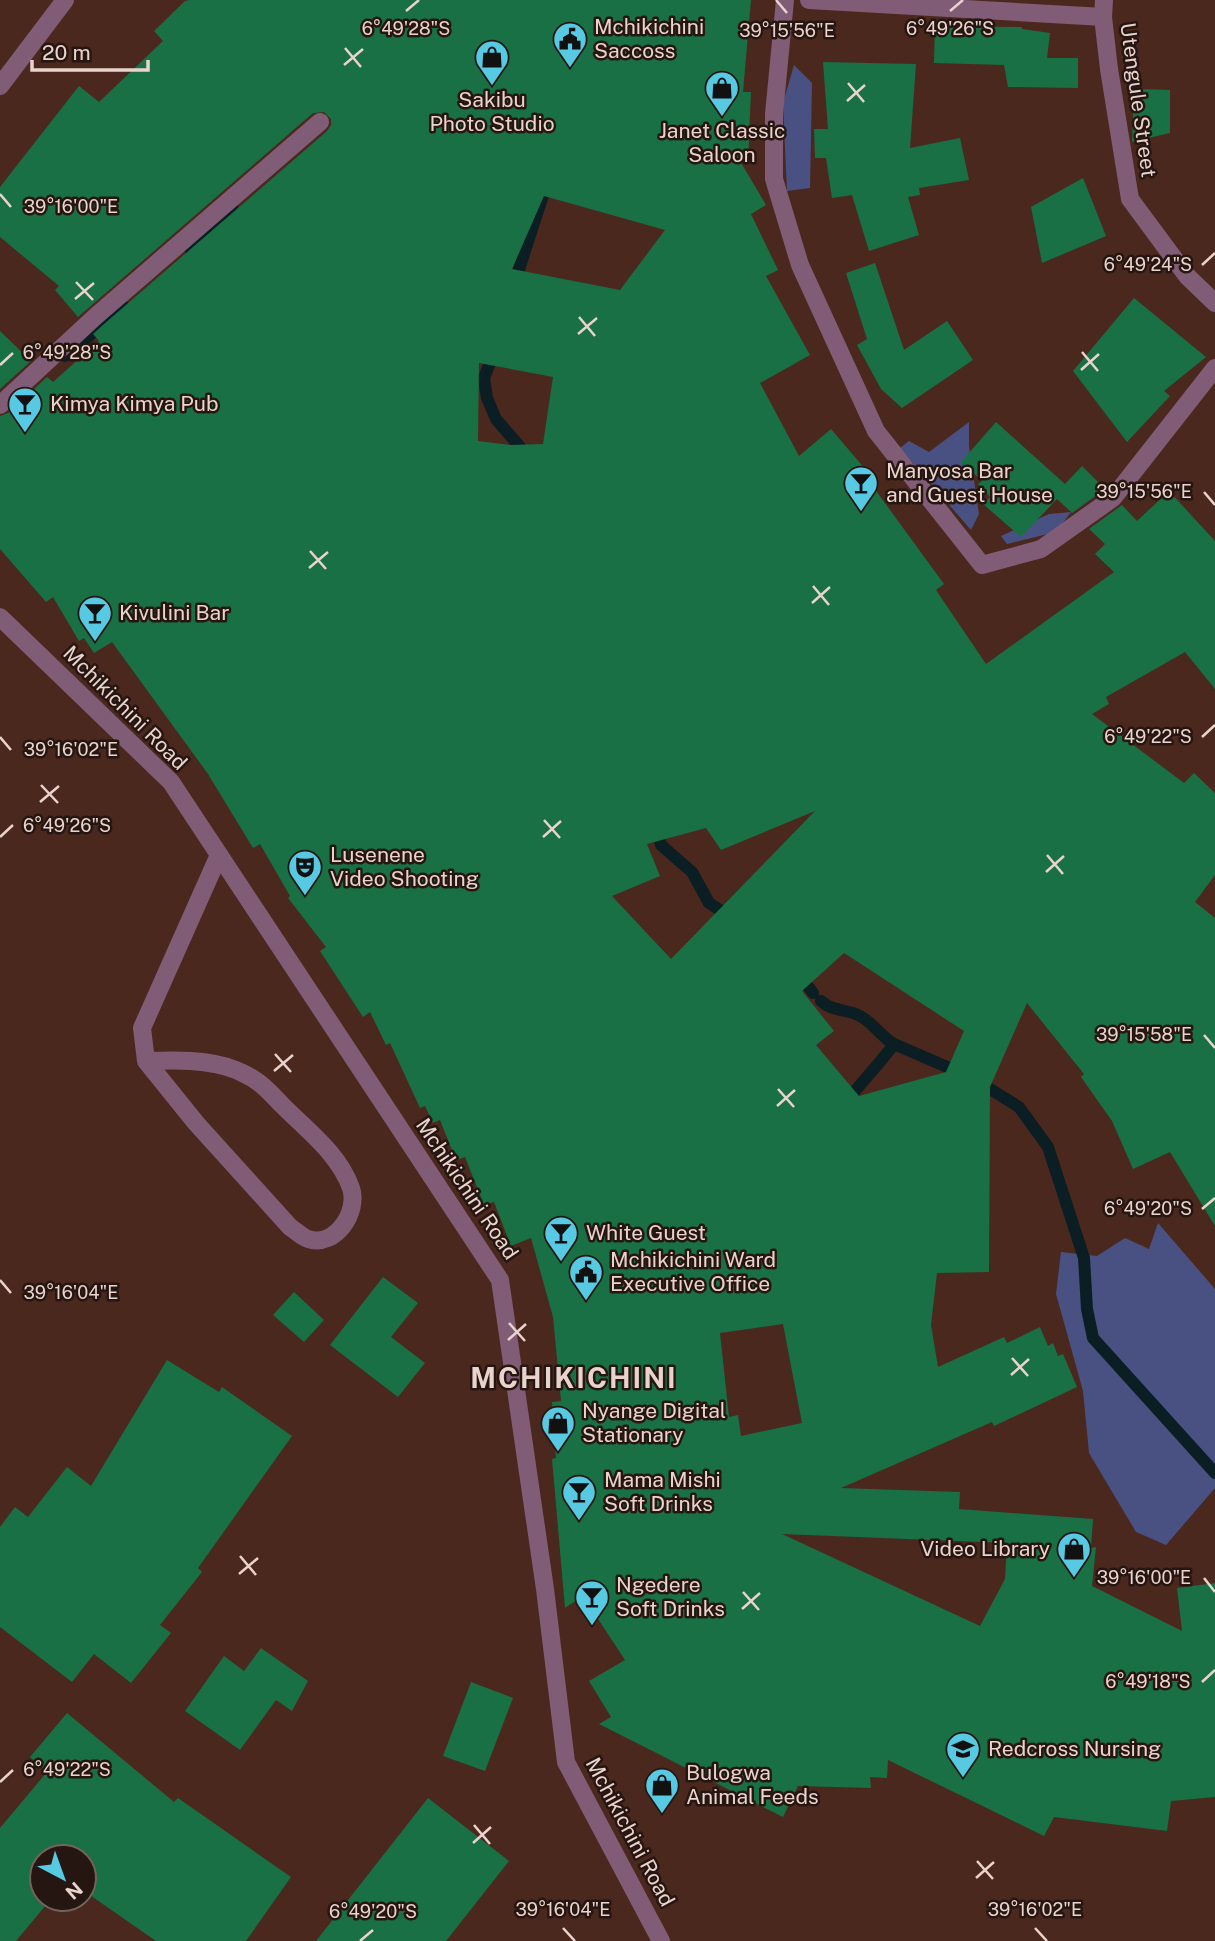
<svg xmlns="http://www.w3.org/2000/svg" width="1215" height="1941" font-family="'Public Sans',sans-serif">
	<style>
		.green { fill: #495183 }
		.lines { fill: none; stroke-linecap: round; stroke-linejoin: round }
		.stream { stroke: #0b1e23; stroke-width: 12 }
		.building { fill: #187044; fill-rule: evenodd }
		.minor { stroke: #805c77; stroke-width: 18 }
		.ticks { fill: none; stroke: #ead3cc; stroke-width: 2.5 }
		.labels { text-anchor: middle; stroke-width: 5; stroke-linejoin: round; paint-order: stroke }
		.poi-label { font-size: 21px; fill: #ead3cc; stroke: #261611; text-anchor: start }
		.street-label { font-size: 21px; fill: #ead3cc; stroke: #261611 }
		.district-label { font-size: 28px; font-weight: bold; letter-spacing: 2px; fill: #ead3cc; stroke: #261611 }
		.ticks-label { font-size: 18px; text-anchor: middle; fill: #ead3cc; stroke: #261611; stroke-width: 5; stroke-linejoin: round; paint-order: stroke }
	</style>
	<rect width="100%" height="100%" fill="#4b281e"/>
	<g class="green">
		<path d="M 794,65 L 812,83 L 810,188 L 787,191 L 783,103 Z"/>
		<path d="M 969,422 L 969,447 L 979,514 L 971,530 L 900,448 L 909,441 L 929,452 Z"/>
		<path d="M 1071,512 L 1056,532 L 1007,544 L 1001,536 L 1049,514 Z"/>
		<path d="M 1158,1223 L 1215,1289 L 1215,1488 L 1166,1545 L 1136,1532 L 1089,1453 L 1083,1391 L 1056,1294 L 1061,1252 L 1097,1256 L 1125,1238 L 1149,1249 Z"/>
	</g>
	<g class="lines">
		<g class="stream">
			<path d="M 191,250 L 232,207"/>
			<path d="M 514,285 L 545,189"/>
			<path d="M 495,350 L 484,378 L 487,398 L 496,419 L 521,448 L 521,458"/>
			<path d="M 65,356 L 124,307"/>
			<path d="M 657,826 L 661,845 L 692,872 L 709,903 L 731,917"/>
			<path d="M 798,973 L 813,993"/>
			<path d="M 821,1001 C 832,1011 844,1009 858,1015 C 871,1020 881,1037 894,1044 L 961,1073"/>
			<path d="M 977,1081 L 1019,1107 L 1048,1147 L 1084,1258 L 1087,1309 L 1093,1338 L 1215,1473"/>
			<path d="M 845,1104 C 860,1083 878,1066 894,1044"/>
		</g>
	</g>
	<g class="building">
		<path d="M 190,0 L 751,0 L 743,92 L 751,92 L 748,161 L 740,161 L 766,205 L 751,214 L 778,270 L 766,276 L 810,355 L 760,383 L 799,456 L 831,429 L 866,470 L 863,473 L 944,584 L 936,590 L 986,664 L 1114,572 L 1095,554 L 1105,544 L 1089,529 L 1122,505 L 1137,521 L 1169,491 L 1215,541 L 1215,689 L 1185,652 L 1106,697 L 1109,704 L 1092,714 L 1184,783 L 1194,773 L 1215,793 L 1215,875 L 1195,902 L 1215,918 L 1215,1226 L 1170,1152 L 1133,1169 L 1112,1121 L 1081,1077 L 1084,1074 L 1027,1003 L 990,1087 L 989,1272 L 937,1273 L 931,1325 L 938,1367 L 1004,1337 L 1007,1343 L 1040,1327 L 1048,1346 L 1053,1343 L 1058,1356 L 1063,1354 L 1077,1387 L 994,1426 L 992,1422 L 841,1488 L 960,1492 L 959,1509 L 1093,1519 L 1091,1548 L 1096,1547 L 1092,1586 L 1182,1631 L 1177,1588 L 1215,1583 L 1215,1797 L 1171,1801 L 1167,1831 L 1054,1817 L 1044,1836 L 888,1760 L 887,1778 L 870,1777 L 871,1788 L 798,1786 L 783,1817 L 599,1724 L 611,1717 L 589,1681 L 625,1660 L 583,1596 L 565,1608 L 552,1459 L 556,1458 L 552,1402 L 561,1401 L 553,1317 L 531,1238 L 511,1246 L 494,1202 L 484,1205 L 465,1157 L 456,1160 L 440,1120 L 433,1123 L 425,1106 L 420,1108 L 390,1043 L 386,1045 L 370,1012 L 363,1017 L 320,951 L 326,947 L 288,898 L 290,896 L 260,844 L 253,848 L 208,774 L 112,642 L 94,653 L 84,638 L 79,641 L 53,597 L 46,602 L 0,549 L 0,416 L 8,413 L 47,377 L 53,382 L 99,341 L 93,334 L 104,324 L 327,131 L 331,125 L 331,119 L 324,112 L 313,113 L 78,317 L 55,290 L 59,286 L 0,237 L 0,187 L 79,86 L 99,102 L 163,41 L 154,31 L 185,1 ZM 544,196 L 665,230 L 620,290 L 512,269 ZM 479,363 L 553,377 L 543,444 L 510,445 L 478,441 ZM 815,811 L 671,959 L 612,896 L 660,876 L 647,844 L 706,828 L 721,850 ZM 844,953 L 964,1031 L 946,1072 L 859,1096 L 816,1045 L 834,1031 L 802,991 ZM 783,1324 L 802,1423 L 741,1436 L 738,1415 L 729,1417 L 720,1333 ZM 782,1534 L 1007,1543 L 1005,1579 L 980,1626 Z"/>
		<path d="M 935,26 L 1022,27 L 1022,29 L 1050,33 L 1047,58 L 1078,58 L 1078,88 L 1008,87 L 1004,65 L 934,63 Z"/>
		<path d="M 823,62 L 916,64 L 910,148 L 960,138 L 969,180 L 919,188 L 920,195 L 908,197 L 919,235 L 869,251 L 852,195 L 832,198 L 826,158 L 815,158 L 814,129 L 828,129 Z"/>
		<path d="M 1140,89 L 1170,90 L 1170,133 L 1132,142 L 1134,92 L 1140,91 Z"/>
		<path d="M 1083,178 L 1106,236 L 1042,263 L 1031,207 Z"/>
		<path d="M 875,263 L 904,350 L 947,321 L 973,360 L 902,408 L 881,389 L 857,345 L 867,339 L 846,273 Z"/>
		<path d="M 1134,298 L 1206,357 L 1164,391 L 1170,396 L 1127,442 L 1073,371 Z"/>
		<path d="M 0,331 L 31,361 L 0,389 Z"/>
		<path d="M 996,422 L 1065,484 L 1082,466 L 1105,489 L 1072,513 L 1057,499 L 1021,537 L 983,504 L 990,497 L 978,484 L 982,481 L 961,462 Z"/>
		<path d="M 383,1277 L 418,1303 L 391,1337 L 425,1363 L 398,1397 L 330,1345 Z"/>
		<path d="M 294,1292 L 324,1320 L 304,1342 L 273,1315 Z"/>
		<path d="M 167,1360 L 219,1392 L 222,1387 L 292,1436 L 198,1568 L 202,1572 L 160,1625 L 171,1633 L 131,1683 L 94,1654 L 72,1682 L 0,1627 L 0,1527 L 15,1507 L 28,1517 L 67,1467 L 91,1486 Z"/>
		<path d="M 261,1648 L 308,1681 L 292,1711 L 276,1700 L 240,1750 L 185,1711 L 224,1656 L 244,1671 Z"/>
		<path d="M 471,1682 L 513,1698 L 485,1771 L 443,1756 Z"/>
		<path d="M 67,1713 L 174,1802 L 178,1798 L 291,1877 L 246,1941 L 156,1941 L 84,1891 L 84,1857 L 42,1857 L 42,1899 L 51,1899 L 16,1941 L 0,1941 L 0,1828 L 47,1772 L 30,1757 Z"/>
		<path d="M 428,1798 L 509,1861 L 446,1941 L 316,1941 Z"/>
	</g>
	<g class="lines">
		<g class="minor">
			<path d="M 785,0 L 774,114 L 774,179 L 800,265 L 876,431 L 982,565 L 1041,549 L 1113,498 L 1215,368"/>
			<path d="M 809,0 L 1103,17"/>
			<path d="M 1104,0 L 1103,17 L 1109,69 L 1130,199 L 1187,276 L 1215,303"/>
			<path d="M 0,86 L 65,0"/>
			<path d="M 0,405 L 96,316 L 320,122"/>
			<path d="M 0,617 L 171,782 L 500,1280 L 545,1589 L 566,1762 L 661,1941"/>
			<path d="M 146,1061 C 174,1060 209,1059 236,1070 C 242,1073 250,1076 255,1080 C 265,1086 274,1097 283,1106 C 307,1130 339,1154 351,1188 C 359,1211 336,1248 308,1239 C 302,1237 296,1231 290,1227 L 196,1123 L 146,1061 L 142,1028 L 219,855"/>
		</g>
	</g>
	<path class="ticks" d="M 776,0 L 787,13M 406,11 L 419,0M 950,11 L 963,0M 345,48 L 361,67M 344,65 L 363,49M 848,83 L 864,102M 847,101 L 865,85M 0,194 L 11,207M 1202,265 L 1215,253M 76,282 L 93,300M 75,299 L 94,283M 579,317 L 595,336M 578,334 L 597,318M 1082,352 L 1098,371M 0,365 L 13,353M 1081,370 L 1099,354M 1204,492 L 1215,505M 310,551 L 326,569M 309,568 L 328,552M 813,586 L 829,605M 812,603 L 830,587M 0,737 L 11,750M 1202,737 L 1215,725M 41,785 L 58,803M 40,802 L 59,786M 544,820 L 560,838M 0,837 L 13,825M 543,837 L 561,821M 1047,855 L 1063,874M 1046,872 L 1064,856M 1204,1035 L 1215,1048M 275,1054 L 291,1072M 274,1071 L 293,1055M 778,1089 L 794,1107M 777,1106 L 795,1090M 1202,1209 L 1215,1198M 0,1280 L 11,1293M 509,1323 L 525,1341M 508,1340 L 526,1324M 1012,1358 L 1028,1376M 1011,1375 L 1029,1359M 240,1556 L 256,1575M 239,1574 L 258,1558M 1204,1578 L 1215,1592M 743,1592 L 759,1610M 742,1609 L 760,1593M 1202,1682 L 1215,1670M 0,1782 L 13,1770M 474,1825 L 490,1844M 473,1843 L 491,1827M 977,1861 L 993,1879M 976,1878 L 994,1862M 563,1928 L 575,1941M 1035,1928 L 1047,1941M 360,1941 L 373,1930"/>
	<defs>
		<g id="civic-pin" transform="scale(1.75)"><path d="M0 17L-7.5 6A9.5 9.5 0 1 1 7.5 6Z" fill="#58c9e3" stroke="#261611"/><path d="M-.6-6.5H3V-4.5H.6V-3L4-1V1h2V6H-6V1h2V-1L-.6-3ZM-1.2 2.5V6h2.4V2.5Z" fill="#111"/></g>
		<g id="shop-pin" transform="scale(1.75)"><path d="M0 17L-7.5 6A9.5 9.5 0 1 1 7.5 6Z" fill="#58c9e3" stroke="#261611"/><path d="M-5-2.5h2.3a2.7 3.5 0 0 1 5.4 0H5L5.5 6h-11ZM-1.5-2.5h3a1.5 2.3 0 0 0-3 0Z" fill="#111"/></g>
		<g id="bar-pin" transform="scale(1.75)"><path d="M0 17L-7.5 6A9.5 9.5 0 1 1 7.5 6Z" fill="#58c9e3" stroke="#261611"/><path d="M-6-5H6L.8 .8V4.5H3.5V6h-7V4.5H-.8V.8Z" fill="#111"/></g>
		<g id="theatre-pin" transform="scale(1.75)"><path d="M0 17L-7.5 6A9.5 9.5 0 1 1 7.5 6Z" fill="#58c9e3" stroke="#261611"/><path d="M-5-5.5Q0-4 5-5.5V0Q5 5 0 6Q-5 5-5 0ZM-3.3-2.5H-1v1.5H-3.3ZM1-2.5H3.3v1.5H1ZM-2.8 1Q0 5.5 2.8 1Z" fill="#111"/></g>
		<g id="university-pin" transform="scale(1.75)"><path d="M0 17L-7.5 6A9.5 9.5 0 1 1 7.5 6Z" fill="#58c9e3" stroke="#261611"/><path d="M0-5L7-2L0 1L-7-2ZM-4 1L0 2.5L4 1V4Q0 6-4 4Z" fill="#111"/></g>
	</defs>
	<g fill-rule="evenodd">
		<use href="#civic-pin" x="570" y="39"/>
		<use href="#shop-pin" x="492" y="57"/>
		<use href="#shop-pin" x="722" y="88"/>
		<use href="#bar-pin" x="25" y="404"/>
		<use href="#bar-pin" x="861" y="483"/>
		<use href="#bar-pin" x="95" y="613"/>
		<use href="#theatre-pin" x="305" y="867"/>
		<use href="#bar-pin" x="561" y="1233"/>
		<use href="#civic-pin" x="586" y="1272"/>
		<use href="#shop-pin" x="558" y="1423"/>
		<use href="#bar-pin" x="579" y="1492"/>
		<use href="#shop-pin" x="1074" y="1549"/>
		<use href="#bar-pin" x="592" y="1597"/>
		<use href="#university-pin" x="963" y="1749"/>
		<use href="#shop-pin" x="662" y="1785"/>
	</g>
	<g class="labels">
		<g class="poi-label">
			<text x="594" y="34">Mchikichini<tspan x="594" dy="24">Saccoss</tspan></text>
			<text x="492" y="107" text-anchor="middle">Sakibu<tspan x="492" dy="24">Photo Studio</tspan></text>
			<text x="722" y="138" text-anchor="middle">Janet Classic<tspan x="722" dy="24">Saloon</tspan></text>
			<text x="50" y="411">Kimya Kimya Pub</text>
			<text x="886" y="478">Manyosa Bar<tspan x="886" dy="24">and Guest House</tspan></text>
			<text x="119" y="620">Kivulini Bar</text>
			<text x="330" y="862">Lusenene<tspan x="330" dy="24">Video Shooting</tspan></text>
			<text x="586" y="1240">White Guest</text>
			<text x="610" y="1267">Mchikichini Ward<tspan x="610" dy="24">Executive Office</tspan></text>
			<text x="582" y="1418">Nyange Digital<tspan x="582" dy="24">Stationary</tspan></text>
			<text x="604" y="1487">Mama Mishi<tspan x="604" dy="24">Soft Drinks</tspan></text>
			<text x="1050" y="1556" text-anchor="end">Video Library</text>
			<text x="616" y="1592">Ngedere<tspan x="616" dy="24">Soft Drinks</tspan></text>
			<text x="988" y="1756">Redcross Nursing</text>
			<text x="686" y="1780">Bulogwa<tspan x="686" dy="24">Animal Feeds</tspan></text>
		</g>
		<g class="street-label">
			<text transform="translate(1138 100) rotate(82)" y="7">Utengule Street</text>
			<text transform="translate(125 708) rotate(45)" y="7">Mchikichini Road</text>
			<text transform="translate(467 1189) rotate(56)" y="7">Mchikichini Road</text>
			<text transform="translate(630 1832) rotate(62)" y="7">Mchikichini Road</text>
		</g>
		<g class="district-label">
			<text x="574" y="1388">MCHIKICHINI</text>
		</g>
	</g>
	<g class="ticks-label">
		<text x="406" y="35">6°49'28"S</text>
		<text x="950" y="35">6°49'26"S</text>
		<text x="787" y="37">39°15'56"E</text>
		<text x="71" y="213">39°16'00"E</text>
		<text x="1148" y="271">6°49'24"S</text>
		<text x="67" y="359">6°49'28"S</text>
		<text x="1144" y="498">39°15'56"E</text>
		<text x="1148" y="743">6°49'22"S</text>
		<text x="71" y="756">39°16'02"E</text>
		<text x="67" y="832">6°49'26"S</text>
		<text x="1144" y="1041">39°15'58"E</text>
		<text x="1148" y="1215">6°49'20"S</text>
		<text x="71" y="1299">39°16'04"E</text>
		<text x="1144" y="1584">39°16'00"E</text>
		<text x="1148" y="1688">6°49'18"S</text>
		<text x="67" y="1776">6°49'22"S</text>
		<text x="563" y="1916">39°16'04"E</text>
		<text x="1035" y="1916">39°16'02"E</text>
		<text x="373" y="1918">6°49'20"S</text>
	</g>
	<g transform="translate(63 1878) rotate(139)"><circle r="33" fill="#261611" stroke="#74625c" stroke-width="2"/>
	<path d="M0-5L12 26L0 18L-12 26Z" fill="#58c9e3"/>
	<text y="-10" font-size="19" font-weight="bold" text-anchor="middle" fill="#ead3cc">N</text>
	</g>
	<path d="M32 60v10h116v-10" fill="none" stroke="#ead3cc" stroke-width="3.5"/>
	<text x="42" y="60" font-size="21" fill="#ead3cc" stroke="#261611" stroke-width="5" paint-order="stroke">20 m</text>
</svg>
